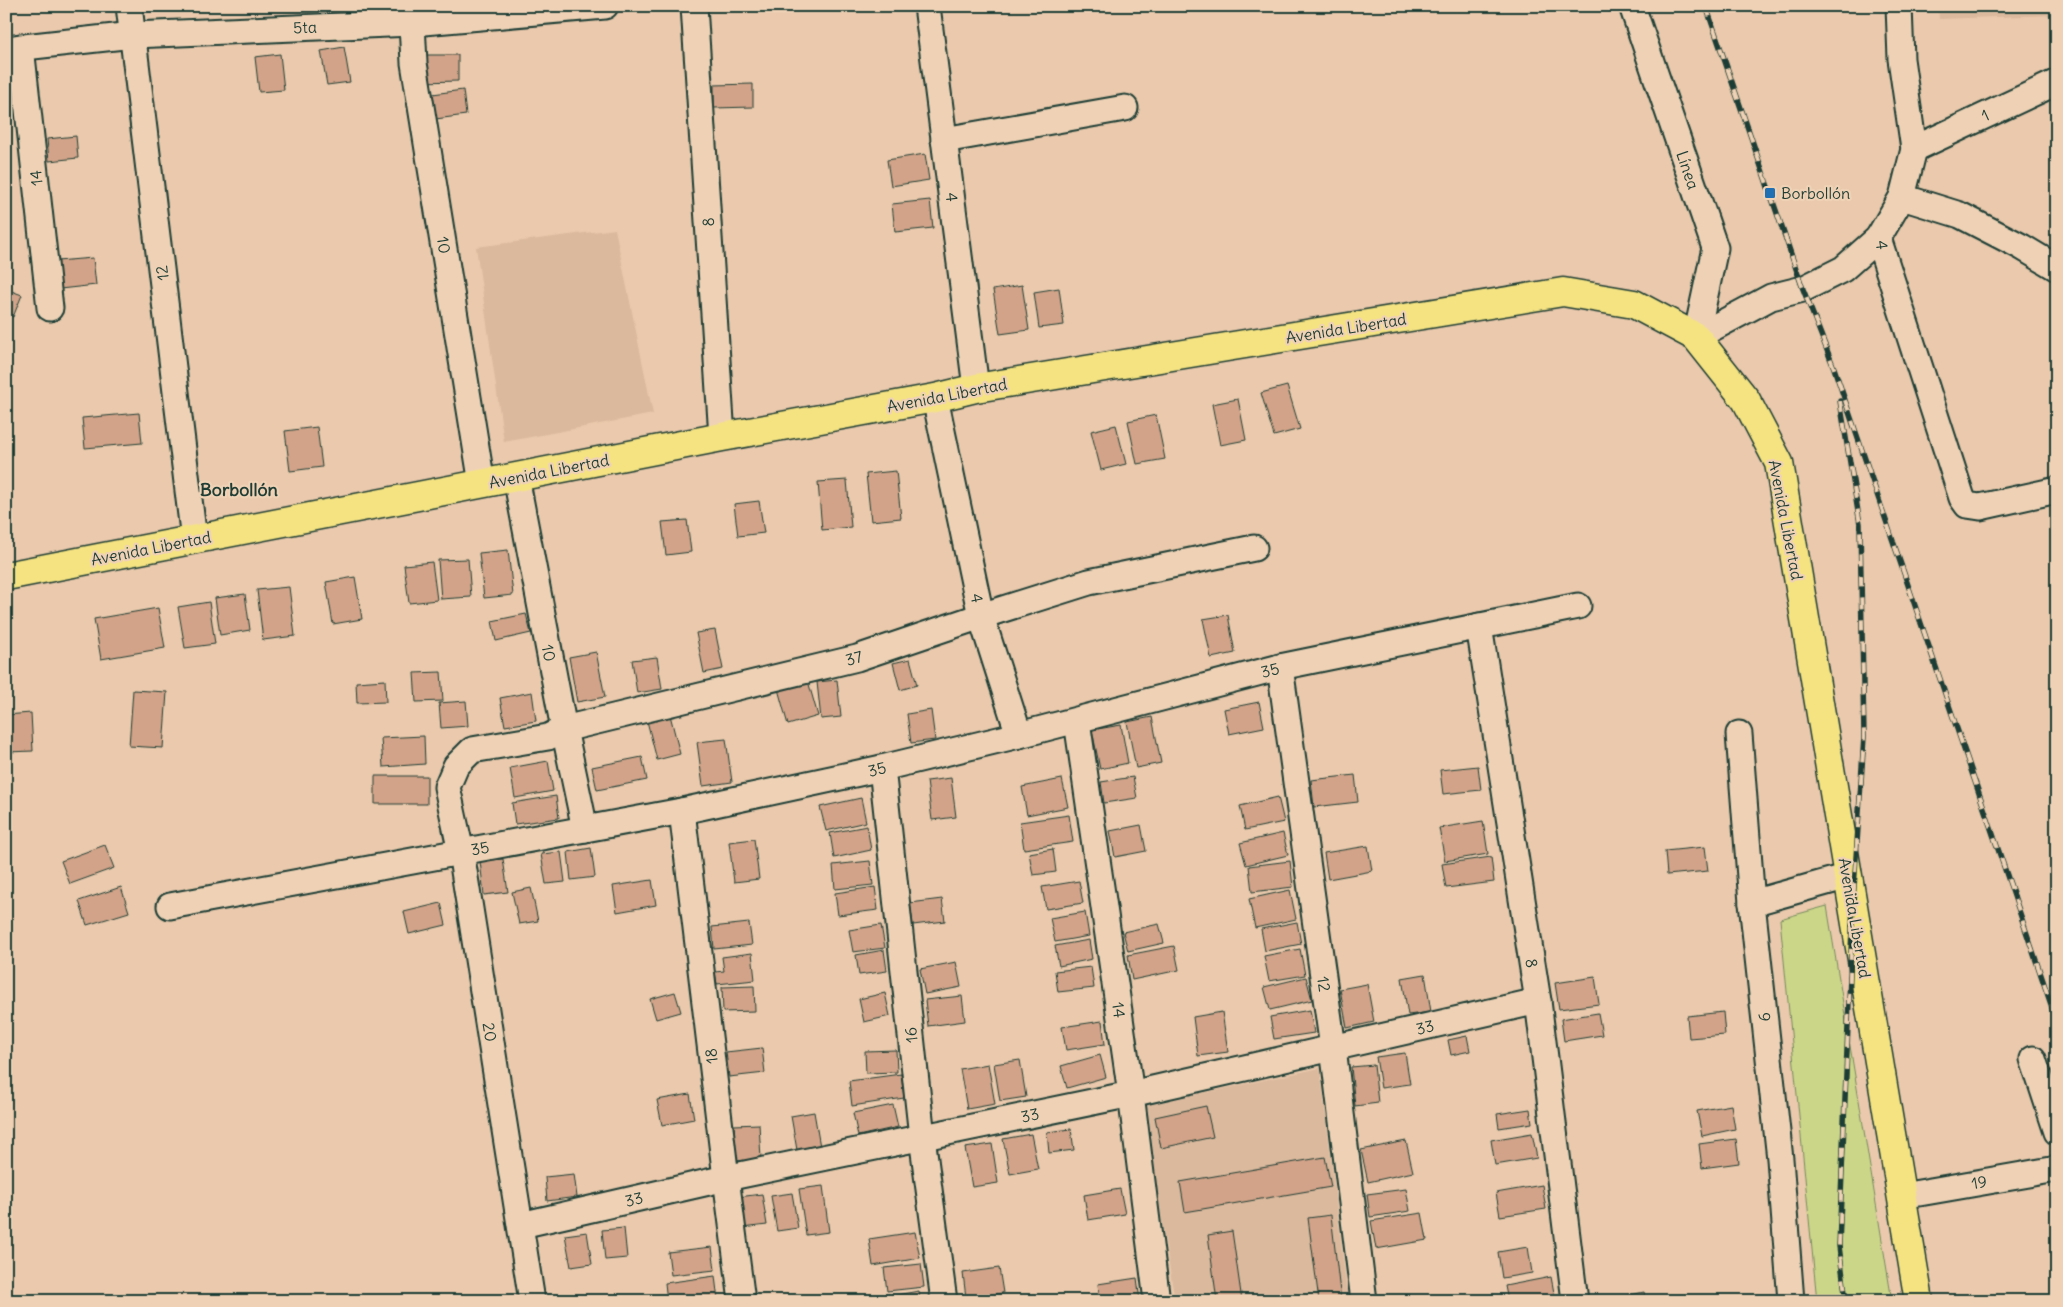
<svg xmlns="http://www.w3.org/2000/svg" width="2063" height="1307" font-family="Delius,sans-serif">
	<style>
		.built { fill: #dbb99d }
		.green { fill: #ccd689; stroke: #768a5e }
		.building { fill: #d2a388; stroke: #1f3d34 }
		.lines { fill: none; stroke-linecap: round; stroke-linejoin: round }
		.minor-casing { stroke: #1f3d34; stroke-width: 29 }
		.major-casing { stroke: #1f3d34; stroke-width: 31 }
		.minor { stroke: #efd2b5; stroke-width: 25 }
		.major { stroke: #f5e382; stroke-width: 28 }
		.rail-casing { stroke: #1f3d34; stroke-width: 5.5 }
		.rail { stroke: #efd2b5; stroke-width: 4; stroke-dasharray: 11; stroke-linecap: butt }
		.poi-dot { fill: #1f6fb2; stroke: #efd2b5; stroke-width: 2 }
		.labels { text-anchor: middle; stroke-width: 4.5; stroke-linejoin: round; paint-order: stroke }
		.street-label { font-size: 16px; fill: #1f3d34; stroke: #efd2b5 }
		.poi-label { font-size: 16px; fill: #1f3d34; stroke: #efd2b5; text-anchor: start }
		.neighbourhood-label { font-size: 18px; font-weight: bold; fill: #1f3d34; stroke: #efd2b5 }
	</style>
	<rect width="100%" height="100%" fill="#eac9ac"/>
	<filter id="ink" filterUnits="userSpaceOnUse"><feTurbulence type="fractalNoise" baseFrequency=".02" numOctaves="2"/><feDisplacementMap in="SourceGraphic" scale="10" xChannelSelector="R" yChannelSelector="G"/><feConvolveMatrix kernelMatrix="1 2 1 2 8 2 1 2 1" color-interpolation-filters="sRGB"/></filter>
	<g filter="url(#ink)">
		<g class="built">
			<path d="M 1938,6 L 2056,6 L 2057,15 L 1939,19 Z"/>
			<path d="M 615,229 L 653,414 L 504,442 L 476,247 Z"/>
			<path d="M 1320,1068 L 1348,1301 L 1175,1301 L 1143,1106 Z"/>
		</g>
		<path class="green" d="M 1827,906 L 1892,1301 L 1817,1301 L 1780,919 Z"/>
		<g class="building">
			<path d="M 344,47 L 350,82 L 327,85 L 321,51 Z"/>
			<path d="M 280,54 L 284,90 L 259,92 L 255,57 Z"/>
			<path d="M 421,55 L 458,55 L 458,81 L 421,82 Z"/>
			<path d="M 753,84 L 753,107 L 714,108 L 714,85 Z"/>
			<path d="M 463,90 L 466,115 L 428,120 L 425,95 Z"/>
			<path d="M 76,136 L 78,158 L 49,161 L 47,139 Z"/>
			<path d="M 925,154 L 929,180 L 891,186 L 887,160 Z"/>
			<path d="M 930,200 L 933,228 L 895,232 L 892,204 Z"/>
			<path d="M 93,258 L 96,285 L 60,289 L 57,261 Z"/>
			<path d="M 1022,285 L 1029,330 L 1000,334 L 993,290 Z"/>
			<path d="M 1059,288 L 1064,325 L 1039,328 L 1034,292 Z"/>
			<path d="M 6,289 L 22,295 L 13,317 L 6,314 Z"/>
			<path d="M 1287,386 L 1300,429 L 1274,436 L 1261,393 Z"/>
			<path d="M 1238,399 L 1246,440 L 1220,445 L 1212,404 Z"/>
			<path d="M 139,413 L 142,443 L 85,448 L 82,418 Z"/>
			<path d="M 1156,415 L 1165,459 L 1137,464 L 1128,421 Z"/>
			<path d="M 1116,425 L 1126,464 L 1101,470 L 1091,431 Z"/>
			<path d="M 317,427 L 322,467 L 290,471 L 285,431 Z"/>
			<path d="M 896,471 L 901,518 L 871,521 L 866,474 Z"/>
			<path d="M 847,480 L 851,527 L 822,530 L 818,482 Z"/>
			<path d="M 759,501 L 764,533 L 738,536 L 734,504 Z"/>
			<path d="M 687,520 L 691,552 L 666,555 L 662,522 Z"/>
			<path d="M 508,550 L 513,595 L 484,598 L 479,553 Z"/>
			<path d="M 468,559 L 471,597 L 441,599 L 438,560 Z"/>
			<path d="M 432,562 L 437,600 L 409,603 L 404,565 Z"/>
			<path d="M 355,577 L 362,619 L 333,624 L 326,582 Z"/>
			<path d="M 289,587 L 295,636 L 263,640 L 257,590 Z"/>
			<path d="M 245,594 L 250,630 L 220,635 L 215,598 Z"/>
			<path d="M 209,602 L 215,644 L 185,648 L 178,607 Z"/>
			<path d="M 158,608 L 165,648 L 101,659 L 94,619 Z"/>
			<path d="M 526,614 L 531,633 L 496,641 L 492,621 Z"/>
			<path d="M 1228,615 L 1235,653 L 1211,658 L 1203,619 Z"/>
			<path d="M 715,630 L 723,669 L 704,673 L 696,633 Z"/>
			<path d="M 596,652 L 605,697 L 577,702 L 569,657 Z"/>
			<path d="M 657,657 L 662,689 L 637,693 L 632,660 Z"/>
			<path d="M 910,659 L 917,685 L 900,690 L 893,663 Z"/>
			<path d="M 441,672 L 443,701 L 416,702 L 414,673 Z"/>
			<path d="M 385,680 L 386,702 L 357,703 L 356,682 Z"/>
			<path d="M 837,680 L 841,717 L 821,719 L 817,682 Z"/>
			<path d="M 808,681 L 818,716 L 788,725 L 778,689 Z"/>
			<path d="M 133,690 L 167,692 L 163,748 L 129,746 Z"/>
			<path d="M 532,692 L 536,721 L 505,726 L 500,698 Z"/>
			<path d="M 466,701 L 468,726 L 441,728 L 439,703 Z"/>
			<path d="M 1259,702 L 1264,727 L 1229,734 L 1224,709 Z"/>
			<path d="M 931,710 L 935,740 L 911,743 L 907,714 Z"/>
			<path d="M 31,713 L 33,751 L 7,752 L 6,715 Z"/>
			<path d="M 670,715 L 680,754 L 657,760 L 647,721 Z"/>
			<path d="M 1152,717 L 1161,763 L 1136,768 L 1127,722 Z"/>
			<path d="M 1121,725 L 1128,763 L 1100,769 L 1092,730 Z"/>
			<path d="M 424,736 L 425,764 L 383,767 L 381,738 Z"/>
			<path d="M 726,739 L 732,782 L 703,786 L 697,742 Z"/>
			<path d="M 642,757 L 647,780 L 597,790 L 592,767 Z"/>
			<path d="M 548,761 L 553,791 L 515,798 L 510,768 Z"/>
			<path d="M 1478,766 L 1481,790 L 1443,794 L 1440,770 Z"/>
			<path d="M 1355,775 L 1358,802 L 1314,807 L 1311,780 Z"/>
			<rect x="375" y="776" width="52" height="28"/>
			<path d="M 1133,777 L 1137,798 L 1104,803 L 1101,782 Z"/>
			<path d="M 951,778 L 956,817 L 932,820 L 927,781 Z"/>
			<path d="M 1062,779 L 1068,807 L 1027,815 L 1022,787 Z"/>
			<path d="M 556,796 L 559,818 L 515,824 L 512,803 Z"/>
			<path d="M 1278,797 L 1284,822 L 1245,830 L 1240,806 Z"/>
			<path d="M 861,798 L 866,822 L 826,831 L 820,807 Z"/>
			<path d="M 1069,815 L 1073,842 L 1024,849 L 1020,822 Z"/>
			<path d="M 1483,821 L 1488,854 L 1445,861 L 1439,828 Z"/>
			<path d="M 1141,825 L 1146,851 L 1115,857 L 1110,831 Z"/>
			<path d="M 867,826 L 871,850 L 834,858 L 830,833 Z"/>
			<path d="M 1283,833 L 1288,855 L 1246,865 L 1240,843 Z"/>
			<path d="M 754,839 L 759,879 L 734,882 L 729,842 Z"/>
			<path d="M 105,845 L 114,868 L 70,884 L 61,861 Z"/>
			<path d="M 1368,846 L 1372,871 L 1328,879 L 1324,853 Z"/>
			<path d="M 1705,847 L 1708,871 L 1667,875 L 1665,851 Z"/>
			<path d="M 591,848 L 595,877 L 571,880 L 568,852 Z"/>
			<path d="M 1053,849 L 1056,872 L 1033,875 L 1029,853 Z"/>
			<path d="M 561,852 L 565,882 L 546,884 L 541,854 Z"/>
			<path d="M 1491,857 L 1494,882 L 1446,888 L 1442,864 Z"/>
			<path d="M 503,859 L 508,892 L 484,895 L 480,861 Z"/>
			<path d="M 870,861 L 873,885 L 835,889 L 833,865 Z"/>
			<path d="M 1290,861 L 1293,887 L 1252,892 L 1249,866 Z"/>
			<path d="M 652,880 L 656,905 L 617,912 L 613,886 Z"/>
			<path d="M 1079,881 L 1083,903 L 1046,909 L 1042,887 Z"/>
			<path d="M 121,887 L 129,912 L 87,925 L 79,901 Z"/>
			<path d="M 875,887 L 878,910 L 838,915 L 835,893 Z"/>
			<path d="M 531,888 L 538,921 L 519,924 L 512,892 Z"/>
			<path d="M 1290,890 L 1296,919 L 1255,928 L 1249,899 Z"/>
			<path d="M 942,899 L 945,921 L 913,925 L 910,903 Z"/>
			<path d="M 441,903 L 446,925 L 409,934 L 404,912 Z"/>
			<path d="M 1085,912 L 1089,936 L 1055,942 L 1050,918 Z"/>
			<path d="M 1297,922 L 1301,944 L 1265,951 L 1261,929 Z"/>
			<path d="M 749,923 L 752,945 L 714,949 L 712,927 Z"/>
			<path d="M 1159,924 L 1164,943 L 1128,951 L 1123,932 Z"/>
			<path d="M 881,925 L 885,948 L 853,952 L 849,930 Z"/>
			<path d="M 1089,940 L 1092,959 L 1059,966 L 1055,946 Z"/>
			<path d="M 1174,946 L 1179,970 L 1132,980 L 1128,955 Z"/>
			<path d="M 1300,949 L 1305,975 L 1269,981 L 1264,956 Z"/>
			<path d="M 884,950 L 887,971 L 859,975 L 856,955 Z"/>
			<path d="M 752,953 L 755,980 L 717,984 L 715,972 L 724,971 L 722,957 Z"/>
			<path d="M 956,962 L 961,987 L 925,994 L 920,969 Z"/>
			<path d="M 1091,967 L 1094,988 L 1058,992 L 1055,971 Z"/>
			<path d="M 1425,974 L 1431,1012 L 1408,1015 L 1402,978 Z"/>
			<path d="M 1306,977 L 1312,1000 L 1270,1010 L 1264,987 Z"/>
			<path d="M 1595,977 L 1599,1004 L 1559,1009 L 1555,983 Z"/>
			<path d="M 1367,984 L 1374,1022 L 1347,1028 L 1340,989 Z"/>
			<path d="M 754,986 L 755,1011 L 723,1012 L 722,987 Z"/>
			<path d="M 675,992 L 681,1012 L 656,1019 L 650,999 Z"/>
			<path d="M 885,993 L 890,1016 L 864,1022 L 859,999 Z"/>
			<path d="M 962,996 L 965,1021 L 928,1026 L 925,1000 Z"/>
			<path d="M 1310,1010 L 1314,1033 L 1274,1039 L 1270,1017 Z"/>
			<path d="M 1222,1012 L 1228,1052 L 1198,1056 L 1193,1017 Z"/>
			<path d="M 1723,1012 L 1725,1035 L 1689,1038 L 1687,1016 Z"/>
			<path d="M 1598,1013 L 1602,1035 L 1564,1041 L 1561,1019 Z"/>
			<path d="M 1102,1021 L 1105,1044 L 1066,1050 L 1062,1027 Z"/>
			<path d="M 1467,1036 L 1470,1051 L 1451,1055 L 1448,1040 Z"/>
			<path d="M 762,1048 L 765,1073 L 729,1077 L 726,1052 Z"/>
			<path d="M 896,1050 L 897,1072 L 866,1073 L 865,1051 Z"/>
			<path d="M 1405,1053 L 1410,1084 L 1381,1088 L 1376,1057 Z"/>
			<path d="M 1100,1055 L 1106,1077 L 1067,1088 L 1061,1066 Z"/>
			<path d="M 1020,1060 L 1026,1097 L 1000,1101 L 994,1064 Z"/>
			<path d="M 988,1064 L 995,1104 L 967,1109 L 960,1069 Z"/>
			<path d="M 1374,1065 L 1378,1103 L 1355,1106 L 1351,1067 Z"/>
			<path d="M 901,1074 L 904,1098 L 852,1106 L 849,1081 Z"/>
			<path d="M 690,1094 L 694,1119 L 662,1125 L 657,1100 Z"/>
			<path d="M 893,1105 L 898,1127 L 858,1136 L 853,1113 Z"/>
			<path d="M 1731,1105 L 1735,1129 L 1702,1136 L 1697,1111 Z"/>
			<path d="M 1206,1106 L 1213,1137 L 1161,1148 L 1155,1117 Z"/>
			<path d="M 1530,1109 L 1532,1123 L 1499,1128 L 1497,1114 Z"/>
			<path d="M 814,1112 L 820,1147 L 797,1150 L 791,1116 Z"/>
			<path d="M 759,1124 L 761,1159 L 736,1161 L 734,1125 Z"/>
			<path d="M 1071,1129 L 1074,1150 L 1049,1153 L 1047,1132 Z"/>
			<path d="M 1532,1133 L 1537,1158 L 1495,1165 L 1491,1140 Z"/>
			<path d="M 1031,1134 L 1038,1169 L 1010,1174 L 1003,1139 Z"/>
			<path d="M 1736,1139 L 1739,1163 L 1702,1168 L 1699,1144 Z"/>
			<path d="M 1406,1141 L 1413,1172 L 1368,1182 L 1361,1150 Z"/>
			<path d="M 992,1144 L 998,1183 L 972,1187 L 965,1148 Z"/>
			<path d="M 1325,1157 L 1331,1187 L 1185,1212 L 1180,1182 Z"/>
			<path d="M 574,1174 L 577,1197 L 547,1201 L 545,1177 Z"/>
			<path d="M 1542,1185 L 1546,1209 L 1500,1216 L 1496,1193 Z"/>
			<path d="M 823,1186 L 829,1232 L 806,1235 L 799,1189 Z"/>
			<path d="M 1120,1189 L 1125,1214 L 1088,1220 L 1084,1195 Z"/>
			<path d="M 1406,1189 L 1410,1211 L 1370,1217 L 1367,1194 Z"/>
			<path d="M 792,1193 L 798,1228 L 777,1231 L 771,1196 Z"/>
			<path d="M 762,1194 L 767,1225 L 742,1228 L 738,1197 Z"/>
			<path d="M 1422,1213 L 1427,1240 L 1376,1249 L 1371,1221 Z"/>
			<path d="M 1331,1215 L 1341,1301 L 1319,1301 L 1308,1218 Z"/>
			<path d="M 624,1228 L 627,1258 L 605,1260 L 602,1230 Z"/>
			<path d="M 1232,1231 L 1242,1301 L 1217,1301 L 1208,1235 Z"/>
			<path d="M 587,1232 L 592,1264 L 571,1267 L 565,1235 Z"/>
			<path d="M 915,1232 L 920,1258 L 873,1266 L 869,1239 Z"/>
			<path d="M 712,1247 L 715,1270 L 671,1275 L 668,1252 Z"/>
			<path d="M 1528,1247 L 1532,1273 L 1502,1278 L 1498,1252 Z"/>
			<path d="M 921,1264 L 924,1287 L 887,1291 L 884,1268 Z"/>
			<path d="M 6,1265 L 12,1288 L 6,1289 Z"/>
			<path d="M 999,1268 L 1003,1293 L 966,1298 L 963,1273 Z"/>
			<path d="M 715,1276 L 718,1301 L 667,1301 L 665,1283 Z"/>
			<path d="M 1551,1277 L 1555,1298 L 1539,1301 L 1508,1301 L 1505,1286 Z"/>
			<path d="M 1137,1278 L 1140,1301 L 1100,1301 L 1098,1284 Z"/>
			<path d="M 919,1291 L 920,1301 L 885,1301 L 885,1297 Z"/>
			<path d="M 1644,1292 L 1646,1301 L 1608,1301 L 1608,1300 Z"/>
		</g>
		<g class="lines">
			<g class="minor-casing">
				<g id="minor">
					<path d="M 129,6 L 194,540"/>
					<path d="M 414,6 L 412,23 L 414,63 L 482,484"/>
					<path d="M 694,6 L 722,437"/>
					<path d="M 927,6 L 976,388"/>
					<path d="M 1632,6 L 1715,248 L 1696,337"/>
					<path d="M 21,47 L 50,308"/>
					<path d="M 6,49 L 133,35 L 412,23 L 605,6"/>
					<path d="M 944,140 L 1125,108"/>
					<path d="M 1914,149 L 2057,82"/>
					<path d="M 1902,197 L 1960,215 L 2022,247 L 2057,268"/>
					<path d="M 1878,238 L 1962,498 L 1967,505 L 1980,507 L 2057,490"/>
					<path d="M 1696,337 L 1771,297 L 1803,289 L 1843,269 L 1878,238 L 1902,197 L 1914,149 L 1901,59 L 1899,6"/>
					<path d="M 935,398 L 981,616 L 1019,735"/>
					<path d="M 516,477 L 564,729 L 585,829"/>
					<path d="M 1479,626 L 1538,1001 L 1575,1301"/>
					<path d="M 1280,667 L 1333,1048 L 1364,1301"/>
					<path d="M 1077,721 L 1131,1094 L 1157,1301"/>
					<path d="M 1739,734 L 1752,903 L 1780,1159 L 1791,1301"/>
					<path d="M 882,768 L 922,1137 L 944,1301"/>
					<path d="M 682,811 L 726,1178 L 742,1301"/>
					<path d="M 1752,903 L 1848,876"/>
					<path d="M 170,906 L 682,811 L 882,768 L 1019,735 L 1280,667 L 1578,606"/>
					<path d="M 2033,1059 L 2057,1132"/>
					<path d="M 1902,1196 L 2057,1169"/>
					<path d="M 521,1225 L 726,1178 L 1131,1094 L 1538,1001"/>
					<path d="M 532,1301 L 461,852 L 447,787 L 456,766 L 472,750 L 548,737 L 564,729 L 857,658 L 981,616 L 1089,582 L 1254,548"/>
				</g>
			</g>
			<g class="major-casing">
				<path id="major" d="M 6,576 L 722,437 L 935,398 L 976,388 L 1563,292 L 1634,304 L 1696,337 L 1746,400 L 1779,463 L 1919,1301"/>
			</g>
			<use href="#minor" class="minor"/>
			<use href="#major" class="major"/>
			<g class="rail-casing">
				<g id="rail">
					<path d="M 1706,6 L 1803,289 L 1834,368 L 2057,1022"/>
					<path d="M 1840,401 L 1860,524 L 1864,737 L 1853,903 L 1839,1246 L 1846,1301"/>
				</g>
			</g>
			<use href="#rail" class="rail"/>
		</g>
	</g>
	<rect class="poi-dot" x="1764" y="187" width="12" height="12" rx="2.5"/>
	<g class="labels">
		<g class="street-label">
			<text transform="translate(305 27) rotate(-2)" y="6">5ta</text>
			<text transform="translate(1985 115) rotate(-25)" y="6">1</text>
			<text transform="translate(1688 170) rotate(71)" y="6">Línea</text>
			<text transform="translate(36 178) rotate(-96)" y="6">14</text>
			<text transform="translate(952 197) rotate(83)" y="6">4</text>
			<text transform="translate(708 222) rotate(-94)" y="6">8</text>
			<text transform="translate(444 245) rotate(81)" y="6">10</text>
			<text transform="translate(1882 245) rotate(82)" y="6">4</text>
			<text transform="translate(162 273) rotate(-97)" y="6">12</text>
			<text transform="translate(1346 328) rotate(-9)" y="6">Avenida Libertad</text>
			<text transform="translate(947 395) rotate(-11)" y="6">Avenida Libertad</text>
			<text transform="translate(549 471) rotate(-11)" y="6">Avenida Libertad</text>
			<text transform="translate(1786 520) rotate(79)" y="6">Avenida Libertad</text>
			<text transform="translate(151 548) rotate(-11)" y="6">Avenida Libertad</text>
			<text transform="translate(977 598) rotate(78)" y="6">4</text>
			<text transform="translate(549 653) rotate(79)" y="6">10</text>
			<text transform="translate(854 658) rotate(-16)" y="6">37</text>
			<text transform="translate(1270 670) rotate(-14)" y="6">35</text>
			<text transform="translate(877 769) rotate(-13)" y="6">35</text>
			<text transform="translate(480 848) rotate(-10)" y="6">35</text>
			<text transform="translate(1855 918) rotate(80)" y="6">Avenida Libertad</text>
			<text transform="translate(1532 963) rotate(81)" y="6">8</text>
			<text transform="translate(1324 984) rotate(82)" y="6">12</text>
			<text transform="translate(1119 1010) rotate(82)" y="6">14</text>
			<text transform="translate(1764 1017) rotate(-96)" y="6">6</text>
			<text transform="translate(1425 1027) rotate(-13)" y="6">33</text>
			<text transform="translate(490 1032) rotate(81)" y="6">20</text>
			<text transform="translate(911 1035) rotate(-96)" y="6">16</text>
			<text transform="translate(711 1056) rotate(-97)" y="6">18</text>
			<text transform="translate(1030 1115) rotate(-12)" y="6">33</text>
			<text transform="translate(1979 1182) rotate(-10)" y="6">19</text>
			<text transform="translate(634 1199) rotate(-13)" y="6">33</text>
		</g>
		<g class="poi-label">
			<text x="1781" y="199">Borbollón</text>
		</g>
		<g class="neighbourhood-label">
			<text x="239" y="496">Borbollón</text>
		</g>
	</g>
	<rect width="2063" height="1307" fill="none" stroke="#efd2b5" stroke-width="25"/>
	<rect x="12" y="12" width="2038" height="1282" fill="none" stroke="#1f3d34" stroke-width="2" filter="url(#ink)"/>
</svg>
